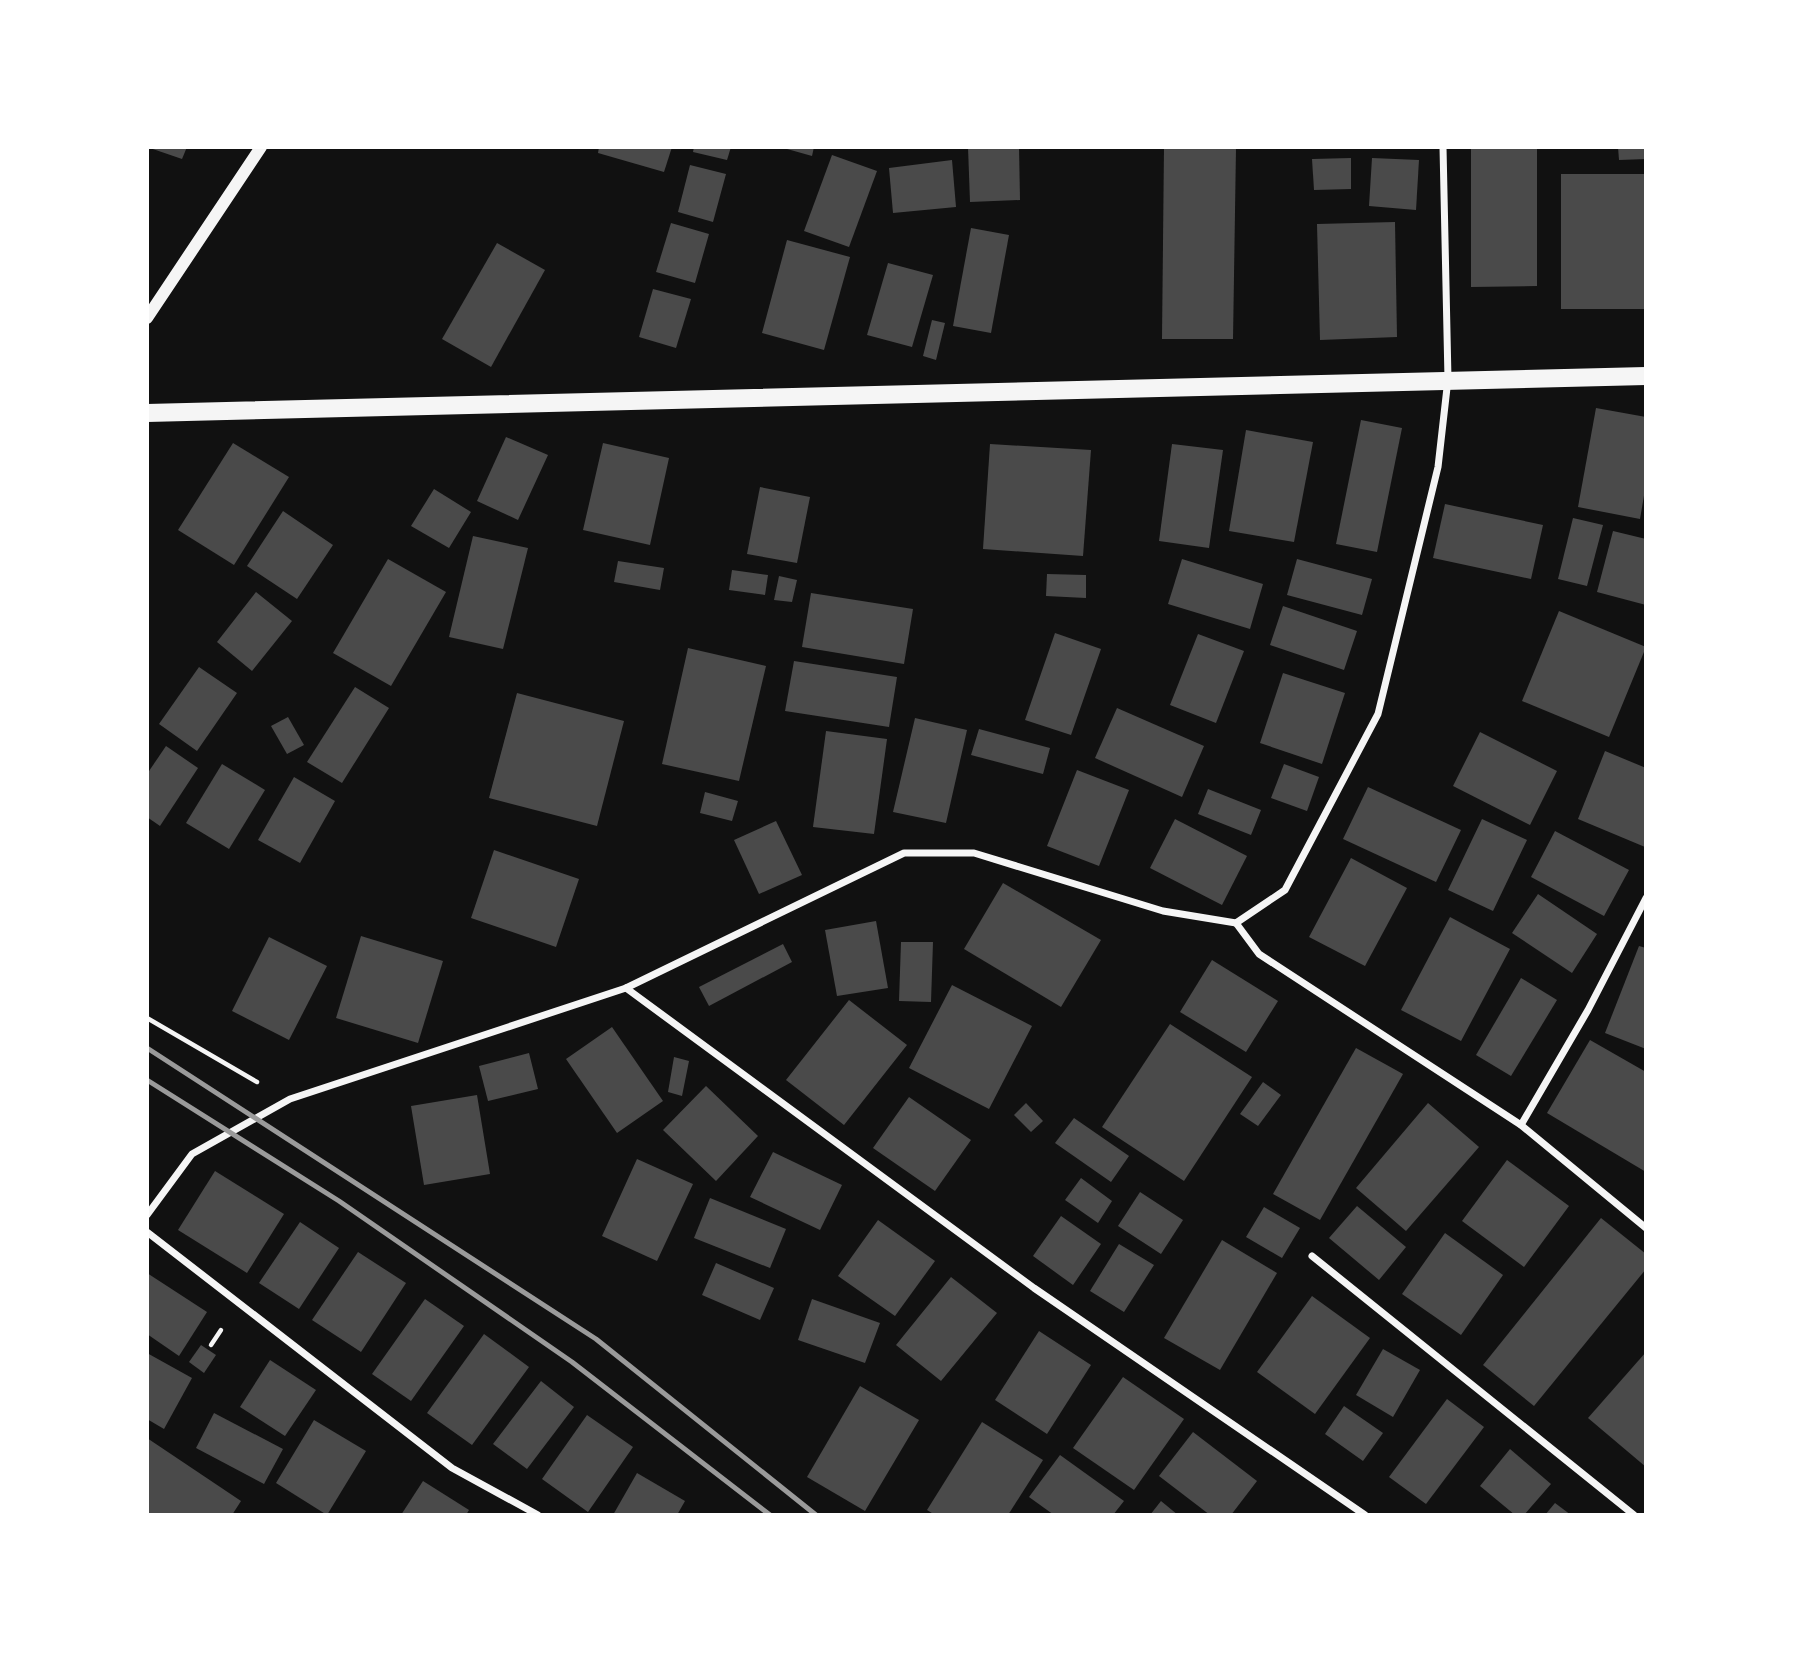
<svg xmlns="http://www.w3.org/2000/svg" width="1793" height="1662" font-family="'Crimson Pro',serif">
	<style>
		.building { fill: #4a4a4a }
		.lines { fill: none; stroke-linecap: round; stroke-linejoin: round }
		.path { stroke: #f5f5f5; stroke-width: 4.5 }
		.minor { stroke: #f5f5f5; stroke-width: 7 }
		.tertiary { stroke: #f5f5f5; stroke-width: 12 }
		.primary { stroke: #f5f5f5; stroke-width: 18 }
		.rail { stroke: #9a9a9a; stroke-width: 5 }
	</style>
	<rect width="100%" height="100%" fill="#111"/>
	<g class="building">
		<path d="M 147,147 L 187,147 L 182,159 Z"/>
		<path d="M 599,147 L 672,147 L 664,172 L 598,153 Z"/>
		<path d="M 694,147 L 731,147 L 727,160 L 693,152 Z"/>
		<path d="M 780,147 L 814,147 L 812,156 Z"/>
		<path d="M 968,147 L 1019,147 L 1020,200 L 970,202 Z"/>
		<path d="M 1164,147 L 1236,147 L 1233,339 L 1162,339 Z"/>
		<path d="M 1471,147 L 1537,147 L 1537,286 L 1471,287 Z"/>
		<path d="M 1618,147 L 1646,147 L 1646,159 L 1619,160 Z"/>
		<path d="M 832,155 L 877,171 L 849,247 L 804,231 Z"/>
		<path d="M 1351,158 L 1351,189 L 1314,190 L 1312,159 Z"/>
		<path d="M 1372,158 L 1419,160 L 1416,210 L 1369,206 Z"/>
		<path d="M 952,160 L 956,207 L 893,213 L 889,168 Z"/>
		<path d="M 690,165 L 726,174 L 713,222 L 678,212 Z"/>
		<rect x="1561" y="174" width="85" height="135"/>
		<path d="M 1395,222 L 1397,337 L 1320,340 L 1317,224 Z"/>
		<path d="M 671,223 L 709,234 L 695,283 L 656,272 Z"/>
		<path d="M 971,228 L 1009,235 L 991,333 L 953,326 Z"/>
		<path d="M 787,240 L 850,257 L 824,350 L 762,333 Z"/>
		<path d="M 497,243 L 545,270 L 491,367 L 442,339 Z"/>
		<path d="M 888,263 L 933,275 L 912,347 L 867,335 Z"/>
		<path d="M 653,289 L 691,299 L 676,348 L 639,337 Z"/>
		<path d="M 932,320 L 945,323 L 936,360 L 923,356 Z"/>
		<path d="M 1596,408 L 1646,417 L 1646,484 L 1640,519 L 1578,507 Z"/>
		<path d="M 1361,420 L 1402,428 L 1377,552 L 1336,544 Z"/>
		<path d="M 1246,430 L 1313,442 L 1294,542 L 1229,531 Z"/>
		<path d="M 506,437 L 548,455 L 518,520 L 477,501 Z"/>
		<path d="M 233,443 L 289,477 L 234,565 L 178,530 Z"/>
		<path d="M 603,443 L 669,458 L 650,545 L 583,530 Z"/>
		<path d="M 990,444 L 1091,450 L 1083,556 L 983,549 Z"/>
		<path d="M 1172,444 L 1223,450 L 1209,548 L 1159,541 Z"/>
		<path d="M 760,487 L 810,497 L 797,563 L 747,554 Z"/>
		<path d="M 434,489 L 471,512 L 449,548 L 411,526 Z"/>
		<path d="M 1445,504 L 1543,525 L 1531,579 L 1433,558 Z"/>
		<path d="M 283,511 L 333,545 L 297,599 L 247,566 Z"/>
		<path d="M 1573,518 L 1603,525 L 1587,586 L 1558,579 Z"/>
		<path d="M 1613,531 L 1646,539 L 1646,605 L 1597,592 Z"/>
		<path d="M 473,536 L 528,548 L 503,649 L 449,637 Z"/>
		<path d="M 388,559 L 446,592 L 391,686 L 333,653 Z"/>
		<path d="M 1182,559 L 1263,584 L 1250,629 L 1168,604 Z"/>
		<path d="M 1297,559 L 1372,579 L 1362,615 L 1287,595 Z"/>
		<path d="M 618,561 L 664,568 L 660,590 L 614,582 Z"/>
		<path d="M 732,570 L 768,575 L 765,595 L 729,590 Z"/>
		<path d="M 1047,574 L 1086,575 L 1086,598 L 1046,596 Z"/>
		<path d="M 779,576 L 797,580 L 792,602 L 774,600 Z"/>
		<path d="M 256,592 L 292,621 L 252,671 L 217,642 Z"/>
		<path d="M 811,593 L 913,609 L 904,664 L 802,647 Z"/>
		<path d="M 1283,606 L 1357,631 L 1344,670 L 1270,645 Z"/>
		<path d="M 1559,611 L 1646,647 L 1609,737 L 1522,701 Z"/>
		<path d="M 1055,633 L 1101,649 L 1071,735 L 1025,720 Z"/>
		<path d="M 1198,634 L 1244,651 L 1216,723 L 1170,705 Z"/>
		<path d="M 688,648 L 766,666 L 739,781 L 662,764 Z"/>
		<path d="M 794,661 L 897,677 L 889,727 L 785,711 Z"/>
		<path d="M 199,667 L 237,693 L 197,751 L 159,724 Z"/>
		<path d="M 1283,673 L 1345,693 L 1322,764 L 1260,743 Z"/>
		<path d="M 355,687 L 389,708 L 342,783 L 307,762 Z"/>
		<path d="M 517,693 L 624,721 L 597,826 L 489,798 Z"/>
		<path d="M 1117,708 L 1204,746 L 1182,797 L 1095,758 Z"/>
		<path d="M 288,717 L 304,745 L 287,754 L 271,726 Z"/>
		<path d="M 915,718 L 967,730 L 946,823 L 893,812 Z"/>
		<path d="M 979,729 L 1050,748 L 1043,774 L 971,755 Z"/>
		<path d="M 826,731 L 887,739 L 874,834 L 813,827 Z"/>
		<path d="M 1480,732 L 1557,771 L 1530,825 L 1453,786 Z"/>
		<path d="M 166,746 L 198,768 L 160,826 L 147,817 L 147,774 Z"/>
		<path d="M 1605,751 L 1646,768 L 1645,847 L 1578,819 Z"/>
		<path d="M 222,764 L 265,790 L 229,849 L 186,823 Z"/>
		<path d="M 1284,764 L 1319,777 L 1307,811 L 1271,798 Z"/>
		<path d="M 1077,770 L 1129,790 L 1099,866 L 1047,846 Z"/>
		<path d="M 294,777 L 335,801 L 300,863 L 258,840 Z"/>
		<path d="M 1368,787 L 1461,830 L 1436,882 L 1343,839 Z"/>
		<path d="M 1208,789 L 1261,810 L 1251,835 L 1198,814 Z"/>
		<path d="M 705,792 L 738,801 L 732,821 L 700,813 Z"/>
		<path d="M 1175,819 L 1247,856 L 1222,905 L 1150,868 Z"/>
		<path d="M 1482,819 L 1527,840 L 1493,911 L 1448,890 Z"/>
		<path d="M 776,821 L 802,875 L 759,894 L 734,840 Z"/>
		<path d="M 1555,831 L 1629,870 L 1604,916 L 1531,877 Z"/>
		<path d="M 494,850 L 579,879 L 556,947 L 471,918 Z"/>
		<path d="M 1351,858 L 1407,888 L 1365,966 L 1309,937 Z"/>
		<path d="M 1003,883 L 1101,940 L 1061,1007 L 964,949 Z"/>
		<path d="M 1538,894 L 1597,934 L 1572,973 L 1512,933 Z"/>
		<path d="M 1450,917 L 1510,949 L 1461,1041 L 1401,1010 Z"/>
		<path d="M 876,921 L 888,988 L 837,996 L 825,930 Z"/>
		<path d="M 361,936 L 443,961 L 418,1043 L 336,1018 Z"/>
		<path d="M 269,937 L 327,966 L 289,1040 L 232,1011 Z"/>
		<path d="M 901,942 L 933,942 L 931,1002 L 899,1001 Z"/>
		<path d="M 783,944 L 792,962 L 709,1006 L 699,987 Z"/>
		<path d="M 1639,946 L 1646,948 L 1646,1049 L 1605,1033 Z"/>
		<path d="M 1212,960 L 1278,1001 L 1246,1052 L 1180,1012 Z"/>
		<path d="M 1521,978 L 1557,1000 L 1511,1076 L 1476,1055 Z"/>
		<path d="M 952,985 L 1032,1026 L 989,1109 L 909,1068 Z"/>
		<path d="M 849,1000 L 907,1045 L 844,1125 L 786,1080 Z"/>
		<path d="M 1170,1024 L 1252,1077 L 1184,1181 L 1102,1127 Z"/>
		<path d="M 612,1027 L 663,1101 L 617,1133 L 566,1059 Z"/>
		<path d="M 1590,1040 L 1646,1072 L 1646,1172 L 1547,1113 Z"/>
		<path d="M 1356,1048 L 1403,1074 L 1320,1220 L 1273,1194 Z"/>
		<path d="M 529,1053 L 538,1089 L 488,1101 L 479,1066 Z"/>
		<path d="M 674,1057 L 689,1061 L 682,1096 L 668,1092 Z"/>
		<path d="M 1263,1082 L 1281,1095 L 1258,1126 L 1240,1114 Z"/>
		<path d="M 706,1086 L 758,1136 L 716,1181 L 663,1130 Z"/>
		<path d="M 477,1095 L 490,1174 L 424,1185 L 411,1106 Z"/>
		<path d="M 909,1097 L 971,1140 L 935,1191 L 873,1148 Z"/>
		<path d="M 1026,1103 L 1043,1121 L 1031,1132 L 1014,1115 Z"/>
		<path d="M 1428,1103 L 1479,1147 L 1406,1231 L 1356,1188 Z"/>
		<path d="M 1074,1118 L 1129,1156 L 1111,1182 L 1055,1143 Z"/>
		<path d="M 773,1152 L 842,1185 L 820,1230 L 750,1197 Z"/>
		<path d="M 637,1159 L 693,1184 L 657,1261 L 602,1236 Z"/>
		<path d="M 1507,1160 L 1569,1206 L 1524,1267 L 1462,1221 Z"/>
		<path d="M 215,1171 L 284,1214 L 247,1273 L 178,1230 Z"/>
		<path d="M 1081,1178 L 1112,1201 L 1098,1223 L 1065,1200 Z"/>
		<path d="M 1140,1192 L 1183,1220 L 1161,1254 L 1118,1226 Z"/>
		<path d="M 710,1198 L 786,1229 L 770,1268 L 694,1238 Z"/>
		<path d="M 1357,1206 L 1406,1247 L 1379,1280 L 1329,1238 Z"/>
		<path d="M 1264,1207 L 1300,1228 L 1282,1258 L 1246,1237 Z"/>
		<path d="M 1061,1216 L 1101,1244 L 1073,1285 L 1033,1256 Z"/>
		<path d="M 1601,1218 L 1646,1254 L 1646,1269 L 1534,1406 L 1483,1365 Z"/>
		<path d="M 878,1220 L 935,1261 L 895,1316 L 838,1276 Z"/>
		<path d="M 300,1222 L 339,1248 L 299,1309 L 259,1283 Z"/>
		<path d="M 1445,1233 L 1503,1275 L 1461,1335 L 1402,1294 Z"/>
		<path d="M 1222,1240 L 1277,1273 L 1220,1370 L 1164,1338 Z"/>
		<path d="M 1119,1244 L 1154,1265 L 1124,1312 L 1090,1291 Z"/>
		<path d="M 358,1252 L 406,1283 L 361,1352 L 312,1320 Z"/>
		<path d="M 716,1263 L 774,1288 L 760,1320 L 702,1295 Z"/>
		<path d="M 147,1273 L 207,1312 L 179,1356 L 147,1334 Z"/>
		<path d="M 951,1277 L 997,1313 L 941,1381 L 896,1345 Z"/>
		<path d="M 1312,1296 L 1370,1338 L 1315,1414 L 1257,1372 Z"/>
		<path d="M 425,1299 L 464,1326 L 411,1401 L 372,1374 Z"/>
		<path d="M 812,1299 L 880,1323 L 865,1363 L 798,1340 Z"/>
		<path d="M 1039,1331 L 1091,1365 L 1047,1434 L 995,1400 Z"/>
		<path d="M 484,1334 L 529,1367 L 472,1445 L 427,1413 Z"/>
		<path d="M 201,1345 L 216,1355 L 204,1373 L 189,1362 Z"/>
		<path d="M 1383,1349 L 1420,1370 L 1393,1417 L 1356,1395 Z"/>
		<path d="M 1646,1352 L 1646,1467 L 1588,1418 Z"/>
		<path d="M 147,1353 L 192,1378 L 164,1429 L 147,1419 Z"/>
		<path d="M 270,1360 L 316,1390 L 285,1436 L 240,1407 Z"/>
		<path d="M 1123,1377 L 1184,1419 L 1134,1490 L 1073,1448 Z"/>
		<path d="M 541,1381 L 574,1407 L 527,1469 L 493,1444 Z"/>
		<path d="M 860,1386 L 919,1420 L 865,1511 L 807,1477 Z"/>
		<path d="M 1447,1399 L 1484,1427 L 1426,1504 L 1389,1477 Z"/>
		<path d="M 1344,1406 L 1383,1433 L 1363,1461 L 1325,1434 Z"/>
		<path d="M 214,1413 L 283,1449 L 264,1484 L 196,1448 Z"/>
		<path d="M 587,1415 L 633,1447 L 588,1512 L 542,1479 Z"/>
		<path d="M 314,1420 L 366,1451 L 327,1515 L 276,1483 Z"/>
		<path d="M 982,1422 L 1043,1460 L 1008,1515 L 935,1515 L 927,1510 Z"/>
		<path d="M 1193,1432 L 1257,1481 L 1231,1515 L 1210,1515 L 1159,1476 Z"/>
		<path d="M 147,1438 L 241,1501 L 232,1515 L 147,1515 Z"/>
		<path d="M 1510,1449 L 1551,1484 L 1524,1515 L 1515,1515 L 1480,1486 Z"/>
		<path d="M 1060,1455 L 1124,1501 L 1113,1515 L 1054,1515 L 1029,1497 Z"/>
		<path d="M 637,1473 L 685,1501 L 677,1515 L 613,1515 Z"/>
		<path d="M 423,1481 L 469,1510 L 466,1515 L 401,1515 Z"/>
		<path d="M 1161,1501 L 1178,1515 L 1150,1515 Z"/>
		<path d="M 1555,1503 L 1571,1515 L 1545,1515 Z"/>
	</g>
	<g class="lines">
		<g class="path">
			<path d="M 147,1018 L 257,1082"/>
			<path d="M 211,1345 L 221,1330"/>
		</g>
		<g class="minor">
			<path d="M 1236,923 L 1259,954 L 1521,1125 L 1646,1228"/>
			<path d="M 626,988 L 1034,1288 L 1365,1515"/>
			<path d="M 1521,1125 L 1588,1010 L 1646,898"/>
			<path d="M 147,1215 L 192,1154 L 290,1099 L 626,988 L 904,853 L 974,853 L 1163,911 L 1236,923 L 1285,890 L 1378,714 L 1438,467 L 1448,379 L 1443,147"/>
			<path d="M 147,1232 L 452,1468 L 538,1515"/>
			<path d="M 1312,1256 L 1634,1515"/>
		</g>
		<path class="tertiary" d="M 147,318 L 261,147"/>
		<path class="primary" d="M 147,413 L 1646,376"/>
		<g class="rail">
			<path d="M 147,1048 L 596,1339 L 816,1515"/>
			<path d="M 147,1080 L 339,1201 L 572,1362 L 770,1515"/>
		</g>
	</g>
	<rect width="1793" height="1662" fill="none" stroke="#ffffff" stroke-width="298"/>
</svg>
